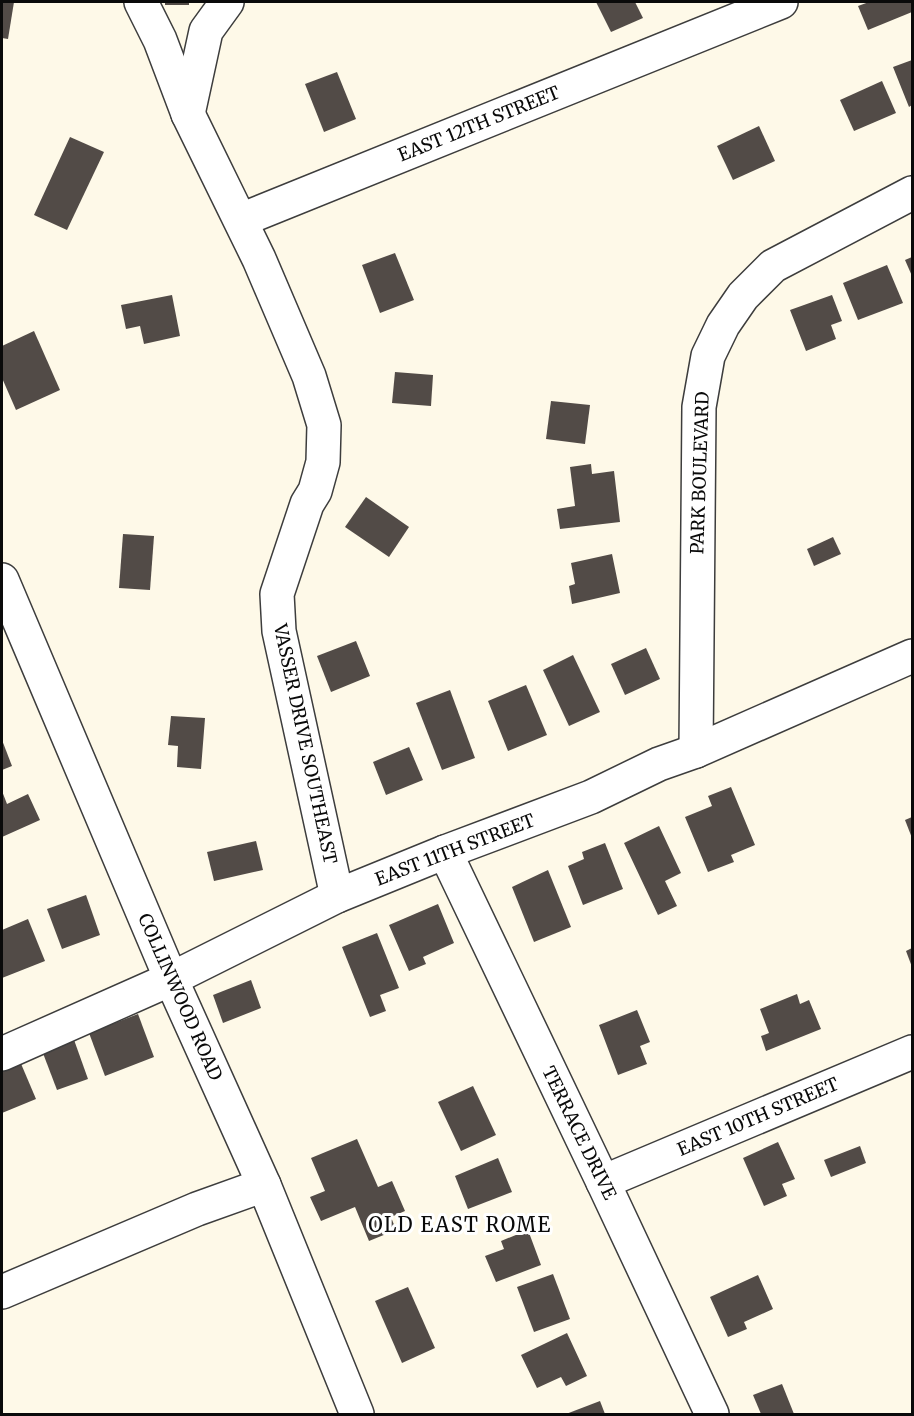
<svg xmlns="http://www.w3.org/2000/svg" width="914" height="1416" font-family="Merriweather,serif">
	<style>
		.building { fill: #524b47 }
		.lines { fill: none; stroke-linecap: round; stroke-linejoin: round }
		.minor-casing { stroke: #3d3d3d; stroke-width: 36 }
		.minor { stroke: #fff; stroke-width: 33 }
		.labels { text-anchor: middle; stroke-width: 6; stroke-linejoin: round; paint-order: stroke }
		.street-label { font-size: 18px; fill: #0a0a0a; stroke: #fff }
		.neighbourhood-label { font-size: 20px; letter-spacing: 1.5px; fill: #0a0a0a; stroke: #fff }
	</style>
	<rect width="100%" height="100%" fill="#fef9e8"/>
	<g class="building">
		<path d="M 2,2 L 14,2 L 8,39 L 2,38 Z"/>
		<rect x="165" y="2" width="24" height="3"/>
		<path d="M 596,2 L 635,2 L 643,18 L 611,32 Z"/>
		<path d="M 869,2 L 912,2 L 912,12 L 868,30 L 858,6 Z"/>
		<path d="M 912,60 L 912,105 L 909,107 L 893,67 Z"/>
		<path d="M 337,72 L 356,119 L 324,132 L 305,84 Z"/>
		<path d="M 882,81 L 896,113 L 854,131 L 840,100 Z"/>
		<path d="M 759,126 L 775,161 L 733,180 L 717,146 Z"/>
		<path d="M 70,137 L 104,152 L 67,230 L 34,215 Z"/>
		<path d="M 395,253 L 414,300 L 380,313 L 362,265 Z"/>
		<path d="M 912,257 L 912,276 L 905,260 Z"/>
		<path d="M 887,265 L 903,303 L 858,320 L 843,283 Z"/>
		<path d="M 172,295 L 180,336 L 144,344 L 140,326 L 126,329 L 121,305 Z"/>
		<path d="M 832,295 L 842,321 L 831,325 L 836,339 L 806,351 L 790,310 Z"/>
		<path d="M 34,331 L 60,390 L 16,410 L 2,378 L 2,346 Z"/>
		<path d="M 395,372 L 433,375 L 431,406 L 392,403 Z"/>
		<path d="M 551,401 L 590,405 L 585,444 L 546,439 Z"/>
		<path d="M 591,464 L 592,474 L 614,471 L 620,522 L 560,529 L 557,509 L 575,506 L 570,467 Z"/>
		<path d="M 366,497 L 409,527 L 389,557 L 345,527 Z"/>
		<path d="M 123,534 L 154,536 L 150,590 L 119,588 Z"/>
		<path d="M 833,537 L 841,554 L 814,566 L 807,549 Z"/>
		<path d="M 612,554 L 620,593 L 572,604 L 569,586 L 575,584 L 571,563 Z"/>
		<path d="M 356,641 L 370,676 L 331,692 L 317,656 Z"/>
		<path d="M 646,648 L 660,679 L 625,695 L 611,664 Z"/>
		<path d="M 573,655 L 600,712 L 569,726 L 543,670 Z"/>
		<path d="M 526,685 L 547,735 L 508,751 L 488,701 Z"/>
		<path d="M 450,690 L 475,758 L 442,770 L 416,703 Z"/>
		<path d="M 171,716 L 205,718 L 201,769 L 177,767 L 178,746 L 168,745 Z"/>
		<path d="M 2,740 L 12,766 L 2,770 Z"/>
		<path d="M 409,747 L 423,780 L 386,795 L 373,762 Z"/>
		<path d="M 731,787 L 755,845 L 731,855 L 734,862 L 708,872 L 685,817 L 712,806 L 708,796 Z"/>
		<path d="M 2,791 L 7,804 L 28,794 L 40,820 L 2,837 Z"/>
		<path d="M 912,817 L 912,838 L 905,820 Z"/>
		<path d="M 659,826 L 681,873 L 665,881 L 677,906 L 658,915 L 624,843 Z"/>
		<path d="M 256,841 L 263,870 L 214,881 L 207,852 Z"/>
		<path d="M 605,843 L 623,889 L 583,905 L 568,866 L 584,859 L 582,852 Z"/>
		<path d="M 548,870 L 571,927 L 534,942 L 512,887 Z"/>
		<path d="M 86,895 L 100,935 L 62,949 L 47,909 Z"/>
		<path d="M 438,904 L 454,943 L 423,957 L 426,964 L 409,971 L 389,925 Z"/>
		<path d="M 28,919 L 45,961 L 2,978 L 2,930 Z"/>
		<path d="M 377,933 L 399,988 L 380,995 L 386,1011 L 370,1017 L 342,947 Z"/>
		<path d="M 912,948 L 912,967 L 906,951 Z"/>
		<path d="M 251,980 L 261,1008 L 223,1023 L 213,995 Z"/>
		<path d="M 797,994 L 800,1004 L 809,1000 L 821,1029 L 766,1051 L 761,1036 L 769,1033 L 760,1009 Z"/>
		<path d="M 637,1010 L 650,1042 L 640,1046 L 647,1064 L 618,1075 L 599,1025 Z"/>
		<path d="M 138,1014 L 154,1057 L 105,1076 L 89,1033 Z"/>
		<path d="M 73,1037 L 88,1079 L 57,1090 L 41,1048 Z"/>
		<path d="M 19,1059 L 36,1099 L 2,1113 L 2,1066 Z"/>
		<path d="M 473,1086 L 496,1135 L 461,1151 L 438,1102 Z"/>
		<path d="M 357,1139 L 378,1187 L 392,1181 L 405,1211 L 391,1217 L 396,1230 L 369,1241 L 355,1207 L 321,1221 L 310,1197 L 325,1191 L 311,1158 Z"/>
		<path d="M 778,1142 L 795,1179 L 782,1184 L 787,1196 L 764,1206 L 743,1158 Z"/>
		<path d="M 860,1146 L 866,1163 L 831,1177 L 824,1160 Z"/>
		<path d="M 498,1158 L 512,1192 L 468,1209 L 455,1176 Z"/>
		<path d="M 528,1230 L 541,1265 L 496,1282 L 485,1256 L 504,1249 L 501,1241 Z"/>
		<path d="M 553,1274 L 570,1319 L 534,1332 L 517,1287 Z"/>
		<path d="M 758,1275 L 773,1309 L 744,1322 L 747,1329 L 728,1337 L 710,1297 Z"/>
		<path d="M 408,1287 L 435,1348 L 402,1363 L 375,1301 Z"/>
		<path d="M 567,1333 L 587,1376 L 566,1386 L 561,1377 L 537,1388 L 521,1355 Z"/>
		<path d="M 782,1384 L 794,1414 L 761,1414 L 753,1395 Z"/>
		<path d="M 600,1401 L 605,1414 L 566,1414 Z"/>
	</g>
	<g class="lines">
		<g class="minor-casing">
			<g id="minor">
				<path d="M 141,2 L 160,40 L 188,114 L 259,259 L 309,376 L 324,425 L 323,462 L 315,491 L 307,504 L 277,594 L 279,631 L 337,896"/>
				<path d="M 188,114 L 206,31 L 227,2"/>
				<path d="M 241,220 L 781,2"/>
				<path d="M 2,580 L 171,979 L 264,1185 L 357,1414"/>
				<path d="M 696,751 L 699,407 L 708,356 L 723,325 L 743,296 L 773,266 L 912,193"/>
				<path d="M 445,852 L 603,1182 L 712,1414"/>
				<path d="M 2,1054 L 171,979 L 337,896 L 445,852 L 591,797 L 659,764 L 696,751 L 912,656"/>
				<path d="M 603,1182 L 912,1052"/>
				<path d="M 2,1292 L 197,1209 L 264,1185"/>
			</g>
		</g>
		<use href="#minor" class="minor"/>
	</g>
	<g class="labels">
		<g class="street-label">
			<text transform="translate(479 124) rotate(-22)" y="6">EAST 12TH STREET</text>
			<text transform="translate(700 473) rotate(-88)" y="6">PARK BOULEVARD</text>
			<text transform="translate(305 744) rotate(78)" y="6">VASSER DRIVE SOUTHEAST</text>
			<text transform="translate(455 850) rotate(-21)" y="6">EAST 11TH STREET</text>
			<text transform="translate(180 997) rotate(66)" y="6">COLLINWOOD ROAD</text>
			<text transform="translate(758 1117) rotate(-23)" y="6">EAST 10TH STREET</text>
			<text transform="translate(579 1133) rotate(64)" y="6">TERRACE DRIVE</text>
		</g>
		<g class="neighbourhood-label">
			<text x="460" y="1232">OLD EAST ROME</text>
		</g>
	</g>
	<rect width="914" height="1416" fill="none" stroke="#0a0a0a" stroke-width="6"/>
</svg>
